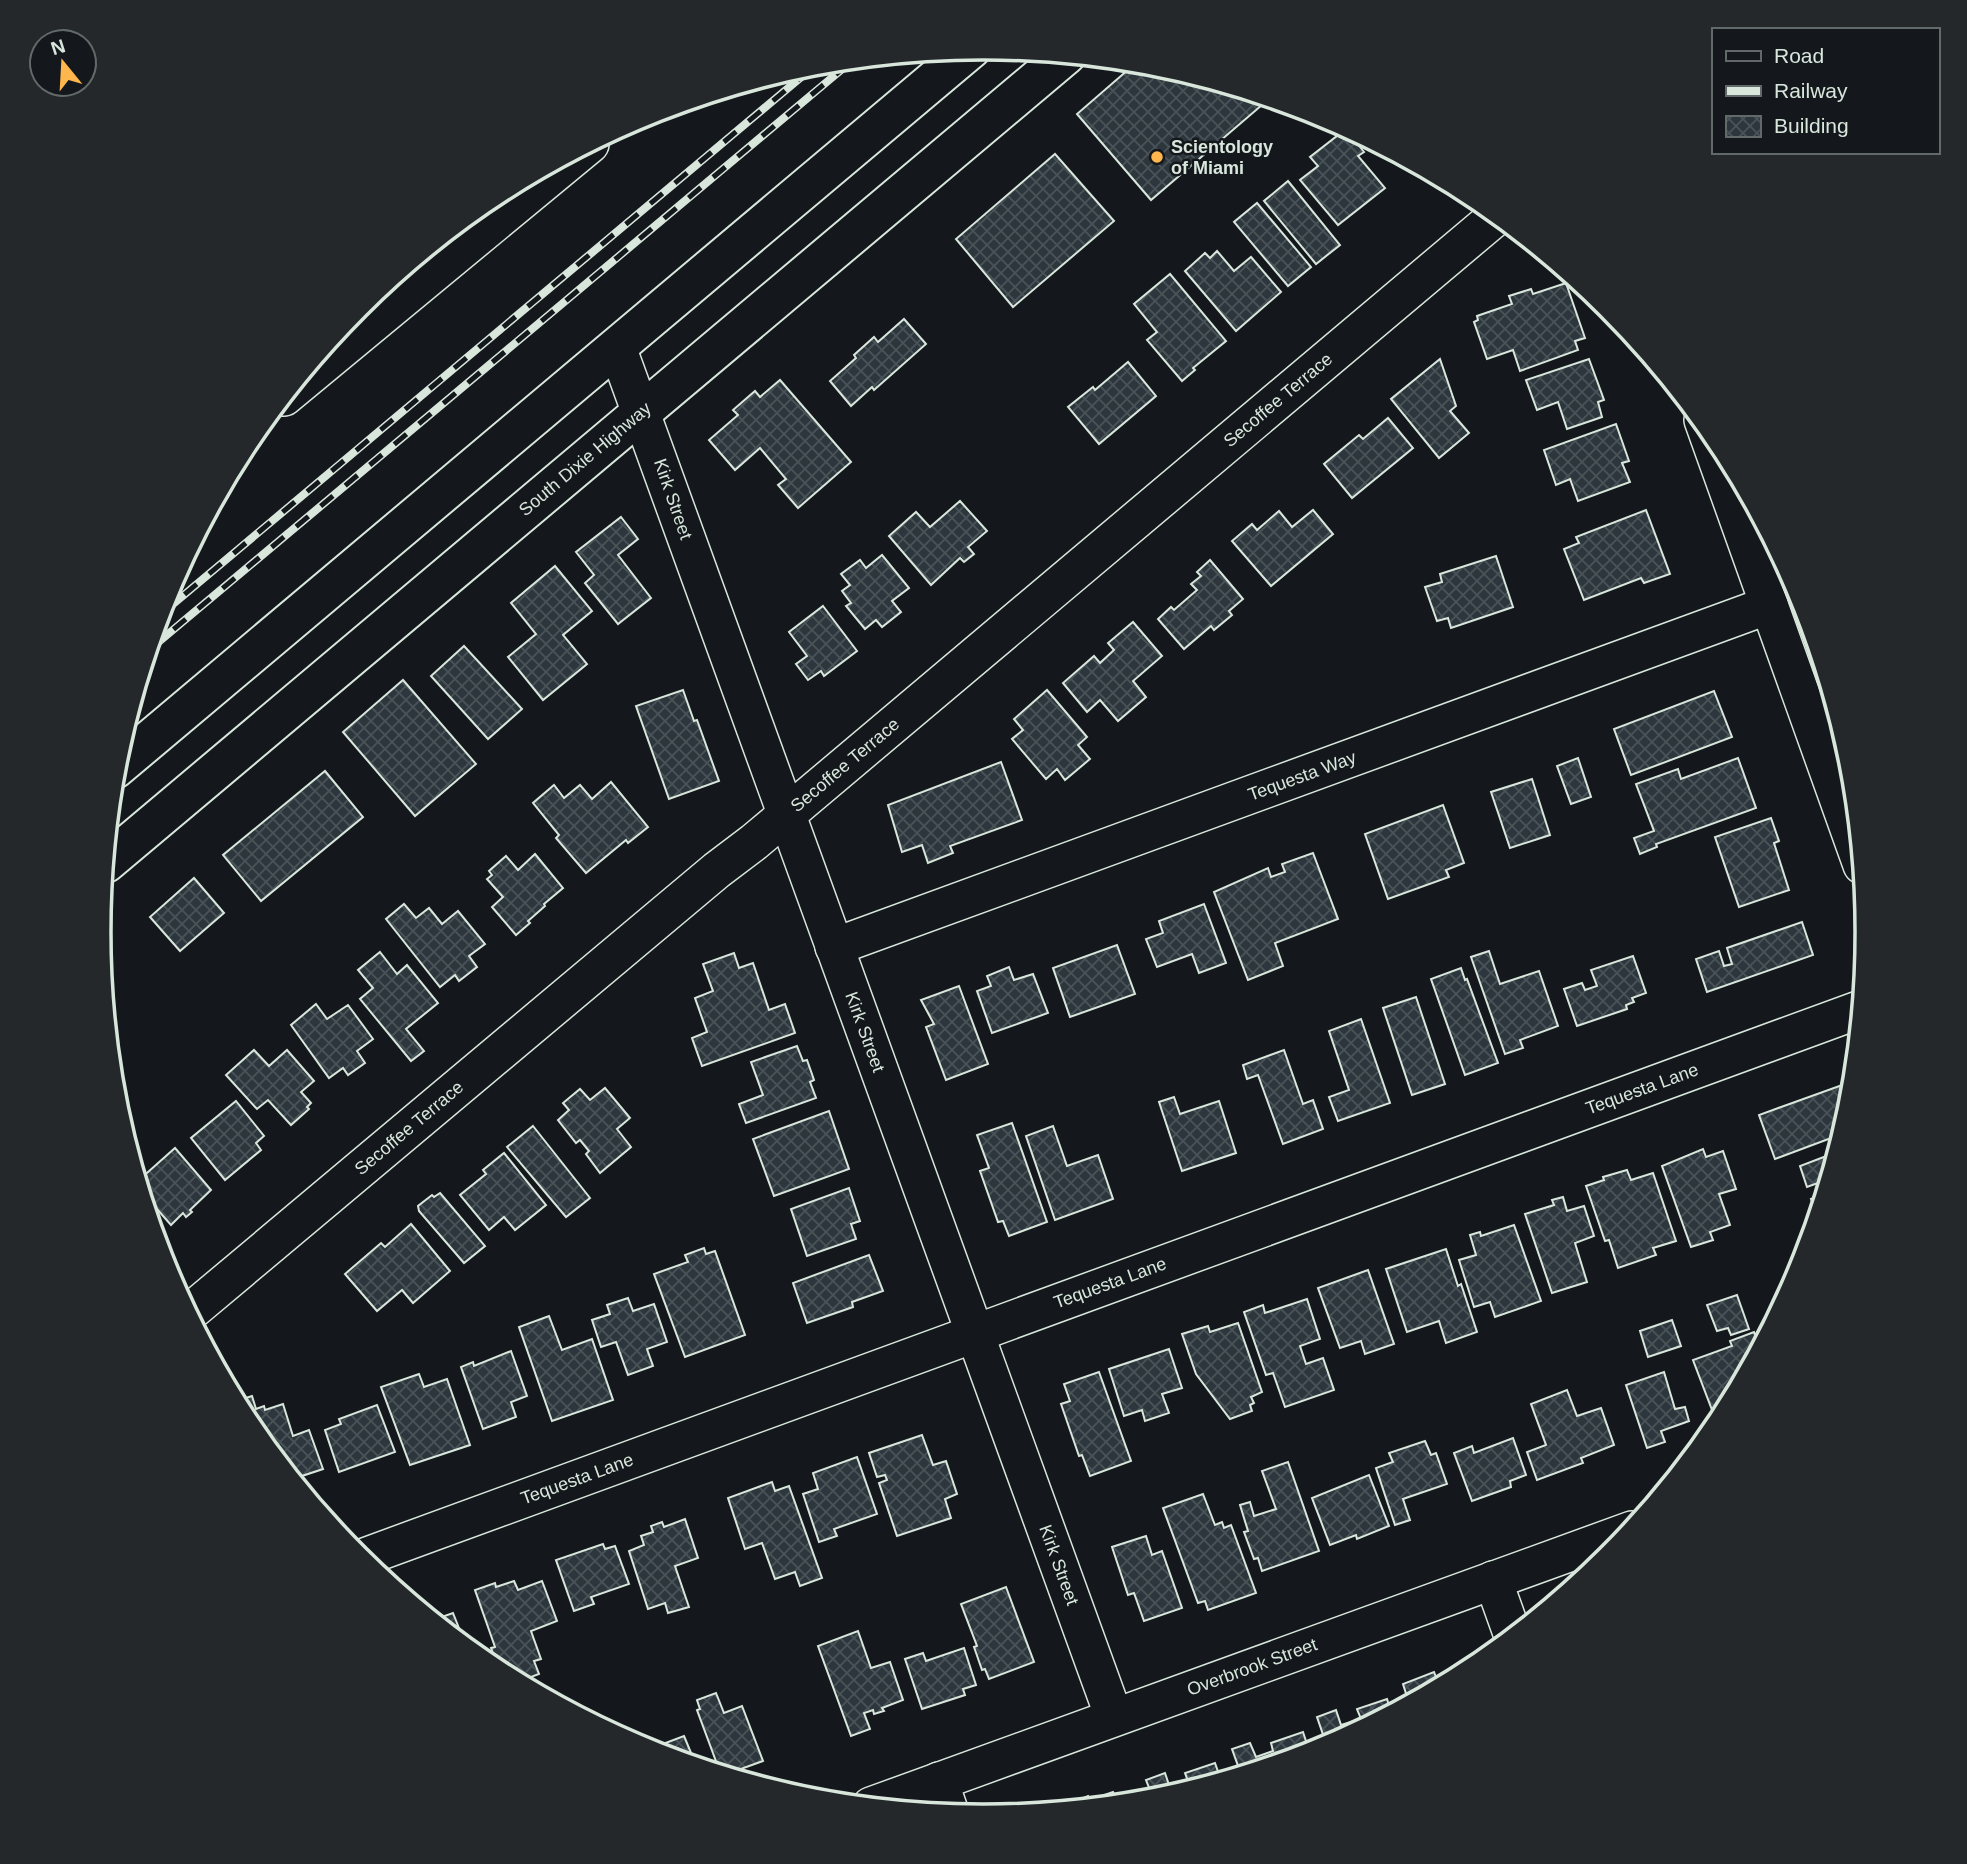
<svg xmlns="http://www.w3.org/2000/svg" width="1967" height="1864" font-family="Arial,sans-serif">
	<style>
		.building { fill: url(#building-cross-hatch); stroke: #d8e6dc; stroke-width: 2 }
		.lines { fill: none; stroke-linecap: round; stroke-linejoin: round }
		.minor-casing { stroke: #d8e6dc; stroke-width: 40 }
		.highway-casing { stroke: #d8e6dc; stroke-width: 42 }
		.minor { stroke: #14181c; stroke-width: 37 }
		.highway { stroke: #14181c; stroke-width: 38 }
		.rail-casing { stroke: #d8e6dc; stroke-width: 8 }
		.rail { stroke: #14181c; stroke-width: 5; stroke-dasharray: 16; stroke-linecap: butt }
		.poi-dot { fill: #ffb74d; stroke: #14181c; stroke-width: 2.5 }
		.labels { text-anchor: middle; stroke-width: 5; stroke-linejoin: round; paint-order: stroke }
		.poi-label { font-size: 18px; font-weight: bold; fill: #d8e6dc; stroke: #14181c; text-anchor: start }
		.street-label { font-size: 18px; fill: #d8e6dc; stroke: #14181c }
		.rim { fill: none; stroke: #d8e6dc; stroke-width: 3.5 }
	</style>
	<defs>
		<pattern id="building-cross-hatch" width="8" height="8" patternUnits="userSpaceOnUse" patternTransform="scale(1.75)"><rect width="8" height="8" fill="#2c363c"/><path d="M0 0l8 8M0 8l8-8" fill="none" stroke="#4a5358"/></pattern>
	</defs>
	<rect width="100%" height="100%" fill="#14181c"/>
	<g class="building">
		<path d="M 1137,62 L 1156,64 L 1269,99 L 1151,200 L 1077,114 Z"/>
		<path d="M 1346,129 L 1364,152 L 1358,156 L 1385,188 L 1338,225 L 1300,180 L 1318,166 L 1310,157 Z"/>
		<path d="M 1055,154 L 1114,221 L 1013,307 L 956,239 Z"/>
		<path d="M 1288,181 L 1340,245 L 1316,264 L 1264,201 Z"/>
		<path d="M 1257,203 L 1311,267 L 1288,286 L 1234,222 Z"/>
		<path d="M 1217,251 L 1234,271 L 1251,257 L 1281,292 L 1236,331 L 1185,271 L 1205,253 L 1210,258 Z"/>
		<path d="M 1170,274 L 1226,341 L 1193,368 L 1195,370 L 1182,381 L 1147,340 L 1157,332 L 1134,304 Z"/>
		<path d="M 1566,283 L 1585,338 L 1575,341 L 1578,350 L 1520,371 L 1513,350 L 1487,359 L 1474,322 L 1478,320 L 1477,316 L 1512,304 L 1509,296 L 1531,289 L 1533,294 Z"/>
		<path d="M 904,319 L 926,344 L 874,390 L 872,387 L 851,406 L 830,381 L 856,358 L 854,355 L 874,337 L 878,342 Z"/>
		<path d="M 1440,359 L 1456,406 L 1450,411 L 1469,433 L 1439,458 L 1391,399 Z"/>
		<path d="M 1589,359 L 1604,400 L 1598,402 L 1602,417 L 1567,429 L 1558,402 L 1537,410 L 1526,380 Z"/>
		<path d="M 1128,362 L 1156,396 L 1099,444 L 1068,407 L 1093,387 L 1095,390 Z"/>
		<path d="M 780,380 L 851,462 L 798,508 L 778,485 L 786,479 L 760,448 L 735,470 L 709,440 L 738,415 L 733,410 L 755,391 L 760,397 Z"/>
		<path d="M 1388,418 L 1413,448 L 1352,498 L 1324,464 L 1359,435 L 1363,439 Z"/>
		<path d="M 1616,424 L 1629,461 L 1622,463 L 1630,482 L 1578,501 L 1570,479 L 1556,485 L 1544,450 Z"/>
		<path d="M 960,501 L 987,531 L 968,547 L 974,554 L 964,562 L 960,558 L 931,585 L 889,536 L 916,512 L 930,527 Z"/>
		<path d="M 1313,510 L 1333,534 L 1271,586 L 1232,541 L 1252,524 L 1257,530 L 1279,511 L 1292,527 Z"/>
		<path d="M 1646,510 L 1670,574 L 1644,583 L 1641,578 L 1584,600 L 1564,549 L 1579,543 L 1576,537 Z"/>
		<path d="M 621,517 L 638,539 L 618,555 L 651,598 L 618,624 L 585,583 L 594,575 L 576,552 Z"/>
		<path d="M 882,555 L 909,588 L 892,601 L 901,612 L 882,627 L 876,620 L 865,629 L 846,606 L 851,603 L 842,591 L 850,585 L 841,574 L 860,560 L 866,568 Z"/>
		<path d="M 1496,556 L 1513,607 L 1451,628 L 1448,618 L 1437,621 L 1425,587 L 1442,582 L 1440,574 Z"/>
		<path d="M 1210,560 L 1243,599 L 1229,611 L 1232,615 L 1214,630 L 1211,626 L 1184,649 L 1158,619 L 1171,607 L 1174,610 L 1197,590 L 1191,584 L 1201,576 L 1197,572 Z"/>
		<path d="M 555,566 L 592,611 L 563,635 L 587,664 L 543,700 L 508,657 L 536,634 L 511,603 Z"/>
		<path d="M 823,606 L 857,651 L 824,676 L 821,671 L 808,680 L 796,664 L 807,656 L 789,632 Z"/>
		<path d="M 1133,622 L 1162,656 L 1133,681 L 1146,697 L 1118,721 L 1100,700 L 1087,712 L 1063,683 L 1094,656 L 1100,663 L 1114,650 L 1108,643 Z"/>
		<path d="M 464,646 L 522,709 L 488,739 L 431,676 Z"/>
		<path d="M 403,680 L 476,764 L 415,816 L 343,732 Z"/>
		<path d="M 683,690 L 694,721 L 697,720 L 719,781 L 669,799 L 636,706 Z"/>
		<path d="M 1047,690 L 1087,737 L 1078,745 L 1090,759 L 1065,780 L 1057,769 L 1046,779 L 1012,739 L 1023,730 L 1014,719 Z"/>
		<path d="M 1714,691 L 1732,737 L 1631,775 L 1614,729 Z"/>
		<path d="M 1578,758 L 1591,797 L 1571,804 L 1557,766 Z"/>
		<path d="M 1738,758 L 1756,808 L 1656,844 L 1657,847 L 1640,854 L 1634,838 L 1654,831 L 1636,784 L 1678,769 L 1681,779 Z"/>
		<path d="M 1001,762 L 1022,820 L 950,846 L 953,853 L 928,863 L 922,845 L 902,852 L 888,805 Z"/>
		<path d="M 325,771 L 363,817 L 261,901 L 223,855 Z"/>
		<path d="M 1532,779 L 1550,835 L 1510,848 L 1491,792 Z"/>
		<path d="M 611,782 L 648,827 L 628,843 L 626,840 L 586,873 L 556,838 L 559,835 L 533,803 L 554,785 L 564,798 L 580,785 L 592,799 Z"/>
		<path d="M 1443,805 L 1464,863 L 1446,870 L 1449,877 L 1388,899 L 1365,834 Z"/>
		<path d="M 1771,818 L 1779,841 L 1774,843 L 1789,890 L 1739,907 L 1715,837 Z"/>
		<path d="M 1313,853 L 1338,919 L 1275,943 L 1283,966 L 1248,980 L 1214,892 L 1268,868 L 1271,877 L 1285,872 L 1282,864 Z"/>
		<path d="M 535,854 L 563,888 L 544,904 L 545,906 L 528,921 L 530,923 L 516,935 L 492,907 L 503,897 L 487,879 L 492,875 L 489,871 L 506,856 L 518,870 Z"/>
		<path d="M 194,878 L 224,913 L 180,951 L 150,917 Z"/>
		<path d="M 404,904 L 416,918 L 429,908 L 442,924 L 458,911 L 485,944 L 469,956 L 477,967 L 459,981 L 455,975 L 440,987 L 386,919 Z"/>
		<path d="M 1204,904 L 1226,963 L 1199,973 L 1192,954 L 1157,967 L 1146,939 L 1163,933 L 1159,921 Z"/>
		<path d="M 1802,922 L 1813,955 L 1707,992 L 1696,959 L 1719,951 L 1724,966 L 1732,964 L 1727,948 Z"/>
		<path d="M 1117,945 L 1135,994 L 1070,1017 L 1053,968 Z"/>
		<path d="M 1489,951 L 1500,984 L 1539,971 L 1558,1026 L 1520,1040 L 1523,1048 L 1505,1054 L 1471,957 Z"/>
		<path d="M 380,952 L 397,974 L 407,965 L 438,1003 L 406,1029 L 424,1051 L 411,1061 L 360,999 L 373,988 L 358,970 Z"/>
		<path d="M 734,953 L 739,968 L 753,963 L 769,1010 L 785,1004 L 795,1033 L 702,1066 L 692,1038 L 707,1032 L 695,998 L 713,991 L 703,964 Z"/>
		<path d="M 1633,956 L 1646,993 L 1632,998 L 1634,1002 L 1626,1005 L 1627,1009 L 1577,1026 L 1564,989 L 1582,983 L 1585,990 L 1597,986 L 1591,970 Z"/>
		<path d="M 1009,967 L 1014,980 L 1033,974 L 1048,1013 L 992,1033 L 977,991 L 991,986 L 987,976 Z"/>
		<path d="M 1461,968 L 1465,980 L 1467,979 L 1498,1063 L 1465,1075 L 1431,979 Z"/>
		<path d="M 959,986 L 988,1064 L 946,1080 L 926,1027 L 934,1024 L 921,1000 Z"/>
		<path d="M 1416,997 L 1445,1084 L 1412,1095 L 1383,1008 Z"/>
		<path d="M 316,1004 L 327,1019 L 348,1005 L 373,1039 L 357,1051 L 365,1063 L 348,1075 L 343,1068 L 329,1078 L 291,1025 Z"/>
		<path d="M 1361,1019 L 1390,1103 L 1338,1121 L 1329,1097 L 1349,1090 L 1329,1031 Z"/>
		<path d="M 797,1046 L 803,1061 L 807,1060 L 814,1080 L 810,1082 L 816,1098 L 746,1123 L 739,1104 L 763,1095 L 751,1062 Z"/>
		<path d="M 254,1050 L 269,1066 L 287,1050 L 314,1081 L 301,1092 L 311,1103 L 307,1107 L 309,1109 L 291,1125 L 268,1100 L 257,1109 L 226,1075 Z"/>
		<path d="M 1284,1050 L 1303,1104 L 1313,1100 L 1323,1129 L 1283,1144 L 1258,1075 L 1247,1079 L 1243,1065 Z"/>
		<path d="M 1845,1084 L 1852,1101 L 1842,1134 L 1775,1159 L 1759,1115 Z"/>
		<path d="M 605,1088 L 630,1118 L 617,1129 L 631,1147 L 600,1173 L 586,1154 L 589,1151 L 580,1140 L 576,1143 L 558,1120 L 569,1110 L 563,1103 L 580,1089 L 590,1100 Z"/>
		<path d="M 1174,1097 L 1180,1114 L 1219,1101 L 1236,1153 L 1182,1171 L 1159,1102 Z"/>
		<path d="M 236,1101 L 264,1136 L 256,1143 L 261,1150 L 225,1180 L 191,1138 Z"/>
		<path d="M 829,1111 L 849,1169 L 774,1196 L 753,1139 Z"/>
		<path d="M 1012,1123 L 1047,1222 L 1009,1236 L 1003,1221 L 998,1222 L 980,1171 L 989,1168 L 977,1135 Z"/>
		<path d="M 533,1126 L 590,1198 L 566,1217 L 507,1147 Z"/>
		<path d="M 1053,1126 L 1067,1166 L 1098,1155 L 1113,1199 L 1055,1220 L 1026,1136 Z"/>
		<path d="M 175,1148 L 211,1190 L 190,1210 L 192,1212 L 186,1217 L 183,1213 L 171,1225 L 142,1192 L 139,1180 Z"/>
		<path d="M 1703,1149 L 1706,1157 L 1723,1151 L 1736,1189 L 1719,1194 L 1730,1225 L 1710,1232 L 1713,1240 L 1691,1247 L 1662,1166 Z"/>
		<path d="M 1837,1152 L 1829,1179 L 1807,1187 L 1800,1166 Z"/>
		<path d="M 504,1153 L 546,1205 L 515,1230 L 504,1217 L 489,1230 L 460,1195 L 486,1174 L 483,1170 Z"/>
		<path d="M 1627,1170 L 1631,1180 L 1653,1173 L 1676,1241 L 1653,1248 L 1656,1255 L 1618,1268 L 1609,1240 L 1605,1241 L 1586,1186 L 1604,1180 L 1603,1177 Z"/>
		<path d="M 849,1188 L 860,1221 L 851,1224 L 856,1239 L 807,1256 L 791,1209 Z"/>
		<path d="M 440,1193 L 485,1246 L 464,1263 L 419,1211 L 418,1206 L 432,1195 L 434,1197 Z"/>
		<path d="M 1824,1195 L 1817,1217 L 1811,1199 Z"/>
		<path d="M 1563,1197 L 1567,1211 L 1584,1206 L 1594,1236 L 1575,1243 L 1587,1282 L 1552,1293 L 1525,1214 L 1554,1205 L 1552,1200 Z"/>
		<path d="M 411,1224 L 450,1271 L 413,1303 L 402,1290 L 377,1311 L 345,1274 L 381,1243 L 385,1247 Z"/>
		<path d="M 1514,1225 L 1541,1301 L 1495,1317 L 1490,1302 L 1474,1307 L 1459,1260 L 1476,1255 L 1470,1235 L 1480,1232 L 1481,1236 Z"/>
		<path d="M 704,1248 L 706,1254 L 715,1251 L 745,1335 L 685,1357 L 654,1274 L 688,1262 L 685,1255 Z"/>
		<path d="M 1446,1249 L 1458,1286 L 1461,1284 L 1477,1332 L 1446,1343 L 1439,1321 L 1407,1332 L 1386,1269 Z"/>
		<path d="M 869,1255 L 883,1291 L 852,1302 L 853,1307 L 807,1323 L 793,1283 Z"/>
		<path d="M 1368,1270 L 1394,1344 L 1365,1354 L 1361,1341 L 1340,1348 L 1318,1288 Z"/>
		<path d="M 1737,1295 L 1749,1329 L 1731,1335 L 1728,1328 L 1717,1331 L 1707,1305 Z"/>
		<path d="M 628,1298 L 633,1311 L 654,1304 L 667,1342 L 647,1349 L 653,1366 L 628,1375 L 616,1342 L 601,1347 L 592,1320 L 610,1314 L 607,1305 Z"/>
		<path d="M 1307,1299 L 1320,1339 L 1300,1346 L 1306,1364 L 1323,1358 L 1334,1390 L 1285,1407 L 1273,1373 L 1266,1375 L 1244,1312 L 1263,1305 L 1265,1313 Z"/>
		<path d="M 549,1316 L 562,1350 L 592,1339 L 613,1400 L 552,1421 L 519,1327 Z"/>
		<path d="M 1672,1320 L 1681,1346 L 1648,1357 L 1640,1331 Z"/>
		<path d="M 1238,1323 L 1262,1392 L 1251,1397 L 1254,1403 L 1250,1405 L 1252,1411 L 1230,1419 L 1196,1374 L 1182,1334 L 1208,1326 L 1210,1332 Z"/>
		<path d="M 1754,1332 L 1760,1348 L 1748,1353 L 1752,1363 L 1720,1422 L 1717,1423 L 1693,1360 L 1732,1346 L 1730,1341 Z"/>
		<path d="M 1169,1349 L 1182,1388 L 1162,1394 L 1169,1413 L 1145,1421 L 1142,1410 L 1124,1416 L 1109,1369 Z"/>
		<path d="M 511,1351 L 527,1396 L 511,1402 L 516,1417 L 483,1429 L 461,1367 L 473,1362 L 474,1366 Z"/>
		<path d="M 1099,1372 L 1131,1461 L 1090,1476 L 1082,1455 L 1079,1456 L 1061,1404 L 1070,1401 L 1064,1384 Z"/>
		<path d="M 1664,1372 L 1675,1409 L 1685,1407 L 1689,1421 L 1661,1431 L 1665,1442 L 1647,1448 L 1626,1385 Z"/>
		<path d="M 419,1374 L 424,1387 L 447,1379 L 470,1445 L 410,1465 L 381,1387 Z"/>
		<path d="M 1567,1390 L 1577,1416 L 1601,1408 L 1614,1445 L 1581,1458 L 1583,1463 L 1537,1480 L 1527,1452 L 1546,1445 L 1531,1404 Z"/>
		<path d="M 252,1396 L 256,1409 L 264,1406 L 265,1410 L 283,1404 L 293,1436 L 309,1430 L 323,1469 L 302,1476 L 307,1490 L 303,1491 L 248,1423 L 236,1401 Z"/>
		<path d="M 377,1405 L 395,1452 L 339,1472 L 325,1430 L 341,1424 L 339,1419 Z"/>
		<path d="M 922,1435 L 933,1465 L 946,1461 L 957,1494 L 945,1499 L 951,1518 L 897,1536 L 879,1483 L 887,1480 L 885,1475 L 877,1477 L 869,1453 Z"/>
		<path d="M 1513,1438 L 1526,1475 L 1510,1481 L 1511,1487 L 1472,1501 L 1454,1453 L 1472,1446 L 1474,1453 Z"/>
		<path d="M 1425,1441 L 1431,1455 L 1436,1453 L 1447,1484 L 1403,1499 L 1410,1520 L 1395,1525 L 1376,1468 L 1393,1462 L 1389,1453 Z"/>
		<path d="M 857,1457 L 877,1514 L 834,1529 L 837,1536 L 819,1542 L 803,1494 L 818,1489 L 813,1473 Z"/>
		<path d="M 1288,1462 L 1319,1551 L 1262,1571 L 1258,1558 L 1254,1559 L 1244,1532 L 1248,1531 L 1240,1505 L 1250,1502 L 1254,1516 L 1276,1509 L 1262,1471 Z"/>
		<path d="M 1369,1475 L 1389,1526 L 1357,1539 L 1356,1535 L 1330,1545 L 1312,1498 Z"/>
		<path d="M 772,1482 L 775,1491 L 789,1486 L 822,1578 L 800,1586 L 795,1572 L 775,1579 L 762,1543 L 745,1549 L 728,1498 Z"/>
		<path d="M 1203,1494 L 1215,1525 L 1222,1522 L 1224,1528 L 1231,1525 L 1256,1593 L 1208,1610 L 1205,1601 L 1198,1603 L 1163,1508 Z"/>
		<path d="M 685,1519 L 698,1558 L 675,1566 L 689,1607 L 668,1613 L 665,1603 L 648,1609 L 629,1551 L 644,1545 L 641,1536 L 653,1532 L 651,1526 L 662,1522 L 664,1527 Z"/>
		<path d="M 1146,1536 L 1152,1555 L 1162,1551 L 1182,1608 L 1144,1621 L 1134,1593 L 1128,1595 L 1112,1547 Z"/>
		<path d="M 603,1544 L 605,1549 L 615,1546 L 629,1584 L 591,1597 L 594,1604 L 574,1611 L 556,1560 Z"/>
		<path d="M 514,1581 L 518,1590 L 542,1581 L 557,1621 L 531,1631 L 541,1659 L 534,1661 L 539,1674 L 518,1682 L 500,1672 L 491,1648 L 495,1647 L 475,1590 L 495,1583 L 496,1587 Z"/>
		<path d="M 1006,1587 L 1034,1662 L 989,1679 L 985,1669 L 982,1670 L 974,1647 L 977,1646 L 961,1604 Z"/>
		<path d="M 453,1613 L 466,1646 L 433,1620 Z"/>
		<path d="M 858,1631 L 871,1668 L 890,1662 L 903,1700 L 882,1708 L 884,1711 L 874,1714 L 873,1710 L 864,1713 L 870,1729 L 851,1736 L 818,1646 Z"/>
		<path d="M 964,1648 L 976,1685 L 963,1689 L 965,1695 L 922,1709 L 905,1659 L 923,1653 L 926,1661 Z"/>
		<path d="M 1459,1669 L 1461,1675 L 1409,1703 L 1403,1684 L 1434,1672 L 1436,1677 Z"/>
		<path d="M 716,1693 L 724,1713 L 742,1706 L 763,1761 L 727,1774 L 720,1772 L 697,1710 L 700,1709 L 697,1700 Z"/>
		<path d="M 1387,1699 L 1391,1712 L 1327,1746 L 1317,1717 L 1336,1710 L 1341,1725 L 1361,1719 L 1357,1709 Z"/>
		<path d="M 1303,1732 L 1310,1753 L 1241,1774 L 1232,1749 L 1250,1743 L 1256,1757 L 1273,1751 L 1271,1743 Z"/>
		<path d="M 684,1736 L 696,1765 L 647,1750 Z"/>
		<path d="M 1215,1763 L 1221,1780 L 1154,1800 L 1146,1780 L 1165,1773 L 1170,1788 L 1188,1781 L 1185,1773 Z"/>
		<path d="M 1113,1792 L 1118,1804 L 1068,1808 L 1077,1805 L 1076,1801 L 1088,1796 L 1090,1800 Z"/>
	</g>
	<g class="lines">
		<g class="minor-casing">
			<g id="minor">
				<path d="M 617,347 L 1114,1717"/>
				<path d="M 284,397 L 590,144"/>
				<path d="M 1703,420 L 1862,865"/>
				<path d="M 834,947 L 1769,605"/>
				<path d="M 189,1313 L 717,870 L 754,842 L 1498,215"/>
				<path d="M 359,1559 L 1861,1009"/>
				<path d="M 1493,1580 L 1513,1636"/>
				<path d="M 939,1781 L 950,1813"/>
				<path d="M 871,1806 L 1632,1530"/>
			</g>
		</g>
		<g class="highway-casing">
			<g id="highway">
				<path d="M 115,769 L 972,48"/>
				<path d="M 106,863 L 1066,55"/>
			</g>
		</g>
		<use href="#minor" class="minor"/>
		<use href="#highway" class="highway"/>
		<g class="rail-casing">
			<g id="rail">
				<path d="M 160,615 L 818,63"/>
				<path d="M 149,650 L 853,60"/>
			</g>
		</g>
		<use href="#rail" class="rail"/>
	</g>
	<circle class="poi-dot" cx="1157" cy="157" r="7"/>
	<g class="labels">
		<g class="poi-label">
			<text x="1171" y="153">Scientology<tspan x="1171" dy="21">of Miami</tspan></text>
		</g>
		<g class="street-label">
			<text transform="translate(1278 400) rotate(-40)" y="6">Secoffee Terrace</text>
			<text transform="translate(585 459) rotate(-40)" y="6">South Dixie Highway</text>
			<text transform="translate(673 499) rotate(71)" y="6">Kirk Street</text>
			<text transform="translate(845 765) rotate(-40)" y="6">Secoffee Terrace</text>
			<text transform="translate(1302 776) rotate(-20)" y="6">Tequesta Way</text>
			<text transform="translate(865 1032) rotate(70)" y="6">Kirk Street</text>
			<text transform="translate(1642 1089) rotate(-20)" y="6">Tequesta Lane</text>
			<text transform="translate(409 1128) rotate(-40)" y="6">Secoffee Terrace</text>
			<text transform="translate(1110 1283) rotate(-20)" y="6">Tequesta Lane</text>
			<text transform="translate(577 1479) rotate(-20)" y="6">Tequesta Lane</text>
			<text transform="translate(1059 1565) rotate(70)" y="6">Kirk Street</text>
			<text transform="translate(1252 1667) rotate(-20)" y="6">Overbrook Street</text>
		</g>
	</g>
	<path d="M0 0H1967V1864H0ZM111 932a872 872 0 1 1 1744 0a872 872 0 1 1-1744 0Z" fill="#24282b" fill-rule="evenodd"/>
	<path class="rim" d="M111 932a872 872 0 1 1 1744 0a872 872 0 1 1-1744 0Z"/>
	<rect x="1712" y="28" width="228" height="126" fill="#14181c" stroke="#626a69" stroke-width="2"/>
	<rect x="1726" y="51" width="35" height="10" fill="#14181c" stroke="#626a69" stroke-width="2"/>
	<text x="1774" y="63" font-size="21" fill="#d8e6dc">Road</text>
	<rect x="1726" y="86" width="35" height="10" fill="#d8e6dc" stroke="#626a69" stroke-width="2"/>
	<text x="1774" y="98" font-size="21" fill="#d8e6dc">Railway</text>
	<rect x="1726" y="116" width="35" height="21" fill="url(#building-cross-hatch)" stroke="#626a69" stroke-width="2"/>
	<text x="1774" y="133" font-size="21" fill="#d8e6dc">Building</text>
	<g transform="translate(63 63) rotate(342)"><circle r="33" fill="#14181c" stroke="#626a69" stroke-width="2"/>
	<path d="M0-5L12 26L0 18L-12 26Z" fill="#ffb74d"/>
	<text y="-10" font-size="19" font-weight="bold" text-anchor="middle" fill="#d8e6dc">N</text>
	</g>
</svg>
